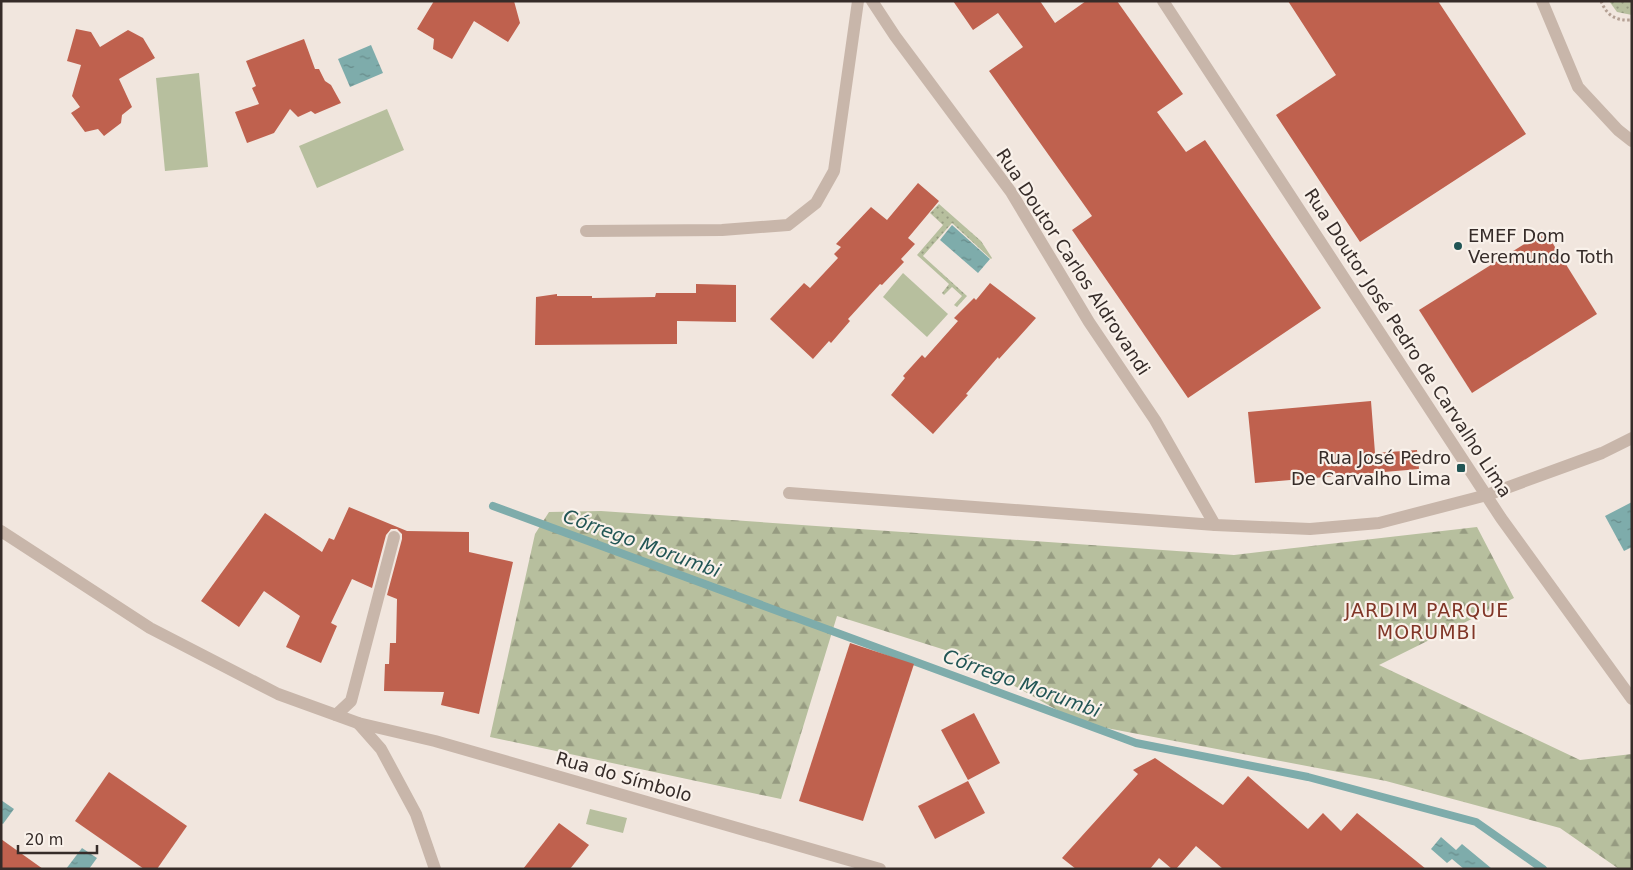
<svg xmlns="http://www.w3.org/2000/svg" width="1633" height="870" font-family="'DejaVu Sans',sans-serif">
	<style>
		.grass { fill: url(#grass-dots) }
		.forest { fill: url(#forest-firs) }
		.pitch { fill: #b7bf9e }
		.water { fill: url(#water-ripples) }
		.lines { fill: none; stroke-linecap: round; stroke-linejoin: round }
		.stream { stroke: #7eacab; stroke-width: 8 }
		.building { fill: #bf614e }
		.path { stroke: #b4a094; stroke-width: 3; stroke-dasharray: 2.5 2.5; stroke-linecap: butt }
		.lane { stroke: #c8b6aa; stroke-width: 12 }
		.street { stroke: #c8b6aa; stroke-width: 12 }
		.poi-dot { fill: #215555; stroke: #f9f1ea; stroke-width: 2 }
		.labels { text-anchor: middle; stroke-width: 4.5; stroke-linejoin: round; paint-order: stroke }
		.poi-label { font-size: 18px; fill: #362c29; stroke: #f9f1ea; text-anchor: start }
		.street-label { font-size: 18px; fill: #362c29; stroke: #f9f1ea }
		.water-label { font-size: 19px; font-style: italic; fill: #215555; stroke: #f9f1ea }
		.neighbourhood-label { font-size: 19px; letter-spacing: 1px; fill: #813627; stroke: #f9f1ea }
	</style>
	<defs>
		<pattern id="grass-dots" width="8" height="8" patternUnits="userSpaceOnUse" patternTransform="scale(1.25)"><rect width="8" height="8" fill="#b7bf9e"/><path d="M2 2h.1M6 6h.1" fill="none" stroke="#969b81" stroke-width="1.8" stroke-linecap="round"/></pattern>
		<pattern id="forest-firs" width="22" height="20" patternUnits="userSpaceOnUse" patternTransform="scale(1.25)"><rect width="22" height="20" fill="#b7bf9e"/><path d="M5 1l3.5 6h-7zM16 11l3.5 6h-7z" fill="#969b81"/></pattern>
		<pattern id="water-ripples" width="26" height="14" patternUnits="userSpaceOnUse" patternTransform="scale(1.25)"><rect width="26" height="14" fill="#7eacab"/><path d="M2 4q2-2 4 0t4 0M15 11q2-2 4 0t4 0" fill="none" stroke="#688c8b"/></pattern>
	</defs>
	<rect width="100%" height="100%" fill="#f1e6de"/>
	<g class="grass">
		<path d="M 1609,1 L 1632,1 L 1632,15 L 1617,12 Z"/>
		<path d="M 939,204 L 981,241 L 992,258 L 991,259 L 952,223 L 923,256 L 967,296 L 957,307 L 954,305 L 962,296 L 952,287 L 944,295 L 942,293 L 949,284 L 917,255 L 943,225 L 930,213 Z"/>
	</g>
	<path class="forest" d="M 601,511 L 1234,555 L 1477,527 L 1514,598 L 1379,665 L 1580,760 L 1632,754 L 1632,869 L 1619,869 L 1560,828 L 1386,781 L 1080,723 L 958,654 L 837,616 L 781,799 L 490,737 L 535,534 L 549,512 Z"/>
	<g class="pitch">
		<path d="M 199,73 L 208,167 L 165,171 L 156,78 Z"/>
		<path d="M 387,109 L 404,150 L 317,188 L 299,146 Z"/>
		<path d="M 903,273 L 948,314 L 927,337 L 883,297 Z"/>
		<path d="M 590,809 L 627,818 L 623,833 L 586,824 Z"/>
	</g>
	<g class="water">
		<path d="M 371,45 L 383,73 L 350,87 L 338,59 Z"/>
		<path d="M 952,225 L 990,259 L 978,273 L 940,240 Z"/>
		<path d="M 1632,502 L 1632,547 L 1624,551 L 1605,516 Z"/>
		<path d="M 1,800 L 14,809 L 3,824 L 1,823 Z"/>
		<path d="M 1441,837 L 1456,850 L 1462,844 L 1491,868 L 1464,869 L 1452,859 L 1447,863 L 1431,849 Z"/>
		<path d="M 82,848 L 97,858 L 89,869 L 66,869 Z"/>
	</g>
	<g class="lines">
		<path class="stream" d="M 493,506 L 1136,743 L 1308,777 L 1476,822 L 1543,869"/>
	</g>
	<g class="building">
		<path d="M 434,1 L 514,1 L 520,23 L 508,42 L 474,21 L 452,59 L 433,49 L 434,39 L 417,29 Z"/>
		<path d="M 953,1 L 1040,1 L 1055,23 L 1086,1 L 1117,1 L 1183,94 L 1157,112 L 1186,152 L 1205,140 L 1321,308 L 1188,398 L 1072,230 L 1092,216 L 989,71 L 1023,47 L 998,13 L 973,30 Z"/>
		<path d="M 1288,1 L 1438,1 L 1526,134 L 1360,242 L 1276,115 L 1336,75 Z"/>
		<path d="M 76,29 L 91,32 L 100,47 L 128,30 L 143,38 L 155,58 L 119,79 L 132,107 L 122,115 L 121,123 L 104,136 L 98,129 L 85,132 L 71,113 L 80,107 L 72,96 L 81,65 L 67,61 Z"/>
		<path d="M 304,39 L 315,69 L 319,69 L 325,81 L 331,85 L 341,103 L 315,114 L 311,111 L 298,117 L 290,109 L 274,133 L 247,143 L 235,112 L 259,104 L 252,88 L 256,86 L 246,61 Z"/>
		<path d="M 918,183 L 939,201 L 908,238 L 915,244 L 901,259 L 904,262 L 882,285 L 880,284 L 848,319 L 850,321 L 831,343 L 829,341 L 813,359 L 770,319 L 804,283 L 810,288 L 838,258 L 834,254 L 841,247 L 836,244 L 871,207 L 887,220 Z"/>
		<path d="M 1545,231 L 1597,314 L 1472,393 L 1419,310 Z"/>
		<path d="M 990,283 L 1036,318 L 999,359 L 998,357 L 966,394 L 968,395 L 933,434 L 891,395 L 905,378 L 903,376 L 922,355 L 925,358 L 958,321 L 954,318 L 974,298 L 976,300 Z"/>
		<path d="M 696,284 L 736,285 L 736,322 L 677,321 L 677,344 L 535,345 L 536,297 L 557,294 L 557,296 L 592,296 L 592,298 L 655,297 L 656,293 L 696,293 Z"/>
		<path d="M 1371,401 L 1375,453 L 1417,450 L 1419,469 L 1255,483 L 1248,412 Z"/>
		<path d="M 349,507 L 407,531 L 469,532 L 469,552 L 513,562 L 479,714 L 441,705 L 444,692 L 384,691 L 385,664 L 389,664 L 390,643 L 396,643 L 397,599 L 387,595 L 402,539 L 402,534 L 397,529 L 391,529 L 386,535 L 372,588 L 352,579 L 331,623 L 337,626 L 321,663 L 286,647 L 300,616 L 264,591 L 239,627 L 201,601 L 265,513 L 322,552 L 329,538 L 334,540 Z"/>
		<path d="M 850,643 L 914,664 L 863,821 L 799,801 Z"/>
		<path d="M 974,713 L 1000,763 L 968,780 L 941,730 Z"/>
		<path d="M 1155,758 L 1223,805 L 1248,776 L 1308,829 L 1323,813 L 1341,831 L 1357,813 L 1426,869 L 1223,869 L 1196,846 L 1176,869 L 1172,869 L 1159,858 L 1150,869 L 1076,869 L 1062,858 L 1138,774 L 1133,770 Z"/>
		<path d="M 109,772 L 187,826 L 157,869 L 144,869 L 75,821 Z"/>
		<path d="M 968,781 L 985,813 L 935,839 L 918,806 Z"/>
		<path d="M 559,823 L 589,845 L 570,869 L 523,869 Z"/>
		<path d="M 1,839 L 43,869 L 1,869 Z"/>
	</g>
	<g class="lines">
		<path class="path" d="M 1601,1 C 1607,16 1616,21 1632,20"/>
		<path class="lane" d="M 336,715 L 351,701 L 394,537"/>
		<g class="street">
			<path d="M 872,1 L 895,36 L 1011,192 L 1089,322 L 1155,420 L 1215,525"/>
			<path d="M 1163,1 L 1501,518 L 1632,699"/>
			<path d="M 1542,1 L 1578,87 L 1618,130 L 1632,141"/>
			<path d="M 586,231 L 722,230 L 788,225 L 816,203 L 834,171 L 858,1"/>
			<path d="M 789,493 L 1215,525 L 1310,529 L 1379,523 L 1487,495 L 1602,453 L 1632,438"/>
			<path d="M 1,531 L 150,628 L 278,694 L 358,723 L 435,741 L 880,869"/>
			<path d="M 358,723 L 381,749 L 416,814 L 435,869"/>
		</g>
	</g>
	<g class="poi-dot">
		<circle cx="1458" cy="246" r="5"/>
		<rect x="1456" y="463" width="10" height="10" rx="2.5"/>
	</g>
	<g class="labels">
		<g class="poi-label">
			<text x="1468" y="242">EMEF Dom<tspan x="1468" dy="21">Veremundo Toth</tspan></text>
			<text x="1451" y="464" text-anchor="end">Rua José Pedro<tspan x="1451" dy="21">De Carvalho Lima</tspan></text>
		</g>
		<g class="street-label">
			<text transform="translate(1073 262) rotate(57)" y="6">Rua Doutor Carlos Aldrovandi</text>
			<text transform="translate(1408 343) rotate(57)" y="6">Rua Doutor José Pedro de Carvalho Lima</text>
			<text transform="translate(624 777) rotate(16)" y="6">Rua do Símbolo</text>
		</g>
		<g class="water-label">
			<text transform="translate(642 543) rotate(20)" y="7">Córrego Morumbi</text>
			<text transform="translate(1022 683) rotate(20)" y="7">Córrego Morumbi</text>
		</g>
		<g class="neighbourhood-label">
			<text x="1427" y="617">JARDIM PARQUE<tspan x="1427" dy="22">MORUMBI</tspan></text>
		</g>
	</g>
	<rect width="1633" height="870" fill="none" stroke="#362c29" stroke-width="5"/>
	<path d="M18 845v8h79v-8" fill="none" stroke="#362c29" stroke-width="2.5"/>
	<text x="25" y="845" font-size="15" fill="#362c29" stroke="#f9f1ea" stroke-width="4" paint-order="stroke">20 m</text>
</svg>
